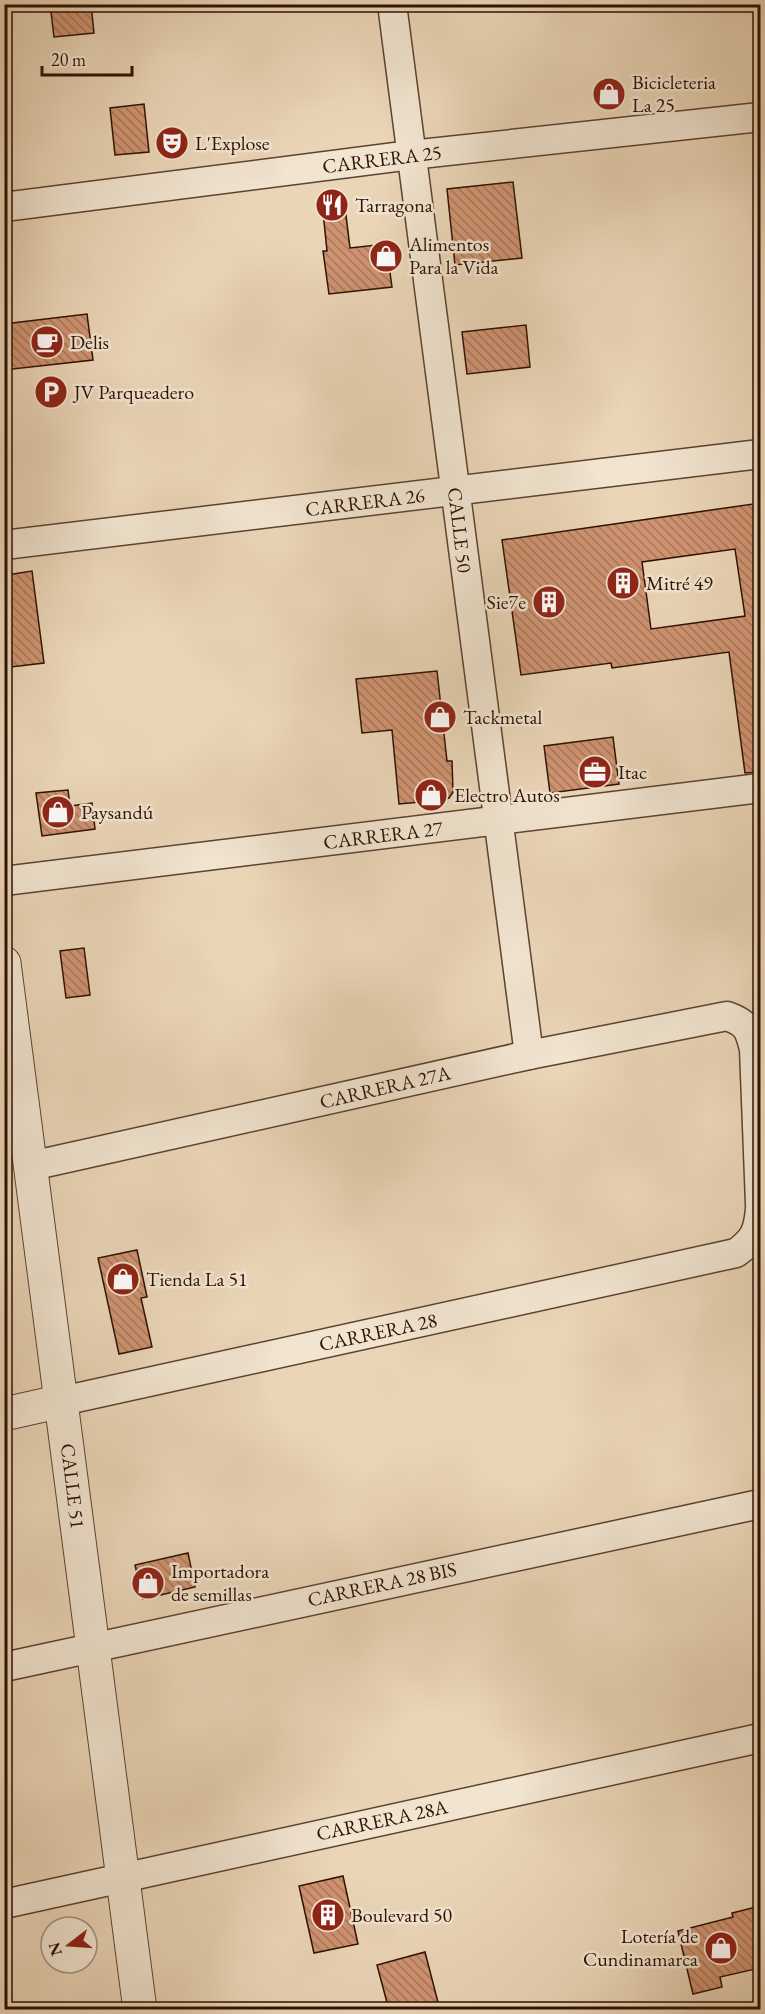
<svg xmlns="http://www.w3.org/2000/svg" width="765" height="2014" font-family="'EB Garamond',serif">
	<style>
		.building { fill: url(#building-back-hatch); stroke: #2e1103; stroke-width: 1.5; fill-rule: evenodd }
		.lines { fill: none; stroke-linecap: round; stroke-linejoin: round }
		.minor-casing { stroke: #5d4230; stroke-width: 31 }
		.tertiary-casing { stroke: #5d4230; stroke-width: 35 }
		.minor { stroke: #f1e4d0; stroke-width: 28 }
		.tertiary { stroke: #f1e4d0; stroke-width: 33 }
		.labels { text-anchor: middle; stroke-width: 5; stroke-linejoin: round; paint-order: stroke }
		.poi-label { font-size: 20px; fill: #2e1103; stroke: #f1e4d0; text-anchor: start }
		.street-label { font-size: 20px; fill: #2e1103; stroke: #f1e4d0 }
	</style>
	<defs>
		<pattern id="building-back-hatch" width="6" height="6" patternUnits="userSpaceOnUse" patternTransform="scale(1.5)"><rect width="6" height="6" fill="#cf9371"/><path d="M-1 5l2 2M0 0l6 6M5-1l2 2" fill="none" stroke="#a8775b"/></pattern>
	</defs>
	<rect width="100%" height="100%" fill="#ead5b7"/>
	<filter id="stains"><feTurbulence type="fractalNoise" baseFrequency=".00333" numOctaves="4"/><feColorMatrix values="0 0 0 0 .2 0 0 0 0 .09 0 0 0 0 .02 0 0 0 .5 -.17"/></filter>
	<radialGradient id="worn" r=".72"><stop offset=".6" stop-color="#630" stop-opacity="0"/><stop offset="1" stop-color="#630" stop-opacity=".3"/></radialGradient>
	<g class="building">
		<path d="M 50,4 L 91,4 L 94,33 L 54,37 Z"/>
		<path d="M 144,104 L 149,152 L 115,155 L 110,108 Z"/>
		<path d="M 513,182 L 522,258 L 455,265 L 447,189 Z"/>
		<path d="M 344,199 L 350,248 L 386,244 L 392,287 L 329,294 L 323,251 L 327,251 L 322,202 Z"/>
		<path d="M 87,314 L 93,360 L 4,370 L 4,324 Z"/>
		<path d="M 526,325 L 530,367 L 467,374 L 462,332 Z"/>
		<path d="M 760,503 L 760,772 L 745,773 L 729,652 L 612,668 L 611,663 L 521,675 L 502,540 ZM 735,549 L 745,616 L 651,629 L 642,562 Z"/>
		<path d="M 32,571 L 44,663 L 11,667 L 4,614 L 4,578 L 13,574 Z"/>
		<path d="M 437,671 L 447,761 L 452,761 L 453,792 L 449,798 L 443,800 L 399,804 L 392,730 L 362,733 L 356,679 Z"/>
		<path d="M 613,737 L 619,784 L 550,793 L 544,746 Z"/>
		<path d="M 68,790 L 70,806 L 92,803 L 95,829 L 42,836 L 36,793 Z"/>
		<path d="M 84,948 L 90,995 L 66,998 L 60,951 Z"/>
		<path d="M 137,1250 L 147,1297 L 141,1298 L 152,1347 L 119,1354 L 98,1258 Z"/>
		<path d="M 188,1553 L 195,1587 L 143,1599 L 135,1565 Z"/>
		<path d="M 343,1876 L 358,1944 L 314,1953 L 299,1886 Z"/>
		<path d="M 760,1906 L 760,1968 L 720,1977 L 722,1987 L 693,1994 L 678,1931 L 733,1917 L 732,1913 Z"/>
		<path d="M 425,1952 L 440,2010 L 389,2010 L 377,1965 Z"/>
	</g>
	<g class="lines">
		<g class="minor-casing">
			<g id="minor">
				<path d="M 392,4 L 529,1055"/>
				<path d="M 4,207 L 411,155 L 760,117"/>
				<path d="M 4,545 L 760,454"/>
				<path d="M 4,881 L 760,788"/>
				<path d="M 31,1166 L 529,1055 L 727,1016 C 747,1023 749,1029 754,1049 L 760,1204"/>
				<path d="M 62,1401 L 736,1253 C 754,1240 758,1232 760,1209"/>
				<path d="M 4,1667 L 760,1504"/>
				<path d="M 4,1904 L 760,1738"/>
			</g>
		</g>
		<g class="tertiary-casing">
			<g id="tertiary">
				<path d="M 4,963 L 140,2010"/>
				<path d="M 4,1414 L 62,1401"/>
			</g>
		</g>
		<use href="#minor" class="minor"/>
		<use href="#tertiary" class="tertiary"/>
	</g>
	<defs>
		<g id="shop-disc" transform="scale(1.725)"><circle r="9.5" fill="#8f2418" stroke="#f1e4d0"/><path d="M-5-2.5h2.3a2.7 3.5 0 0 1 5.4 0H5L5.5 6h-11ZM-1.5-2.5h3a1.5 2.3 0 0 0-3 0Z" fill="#fff"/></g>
		<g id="theatre-disc" transform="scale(1.725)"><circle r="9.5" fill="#8f2418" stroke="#f1e4d0"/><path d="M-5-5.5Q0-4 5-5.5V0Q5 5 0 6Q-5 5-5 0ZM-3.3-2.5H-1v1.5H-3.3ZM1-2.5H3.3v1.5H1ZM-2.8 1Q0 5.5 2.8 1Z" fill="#fff"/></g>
		<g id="restaurant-disc" transform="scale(1.725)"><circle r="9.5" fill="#8f2418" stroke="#f1e4d0"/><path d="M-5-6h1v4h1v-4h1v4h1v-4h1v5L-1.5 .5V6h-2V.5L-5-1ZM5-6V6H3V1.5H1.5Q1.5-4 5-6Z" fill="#fff"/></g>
		<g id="cafe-disc" transform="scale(1.725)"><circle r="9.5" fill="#8f2418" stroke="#f1e4d0"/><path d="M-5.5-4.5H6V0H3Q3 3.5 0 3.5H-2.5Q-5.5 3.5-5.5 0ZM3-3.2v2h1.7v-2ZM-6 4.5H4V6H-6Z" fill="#fff"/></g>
		<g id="parking-disc" transform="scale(1.725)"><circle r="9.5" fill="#8f2418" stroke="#f1e4d0"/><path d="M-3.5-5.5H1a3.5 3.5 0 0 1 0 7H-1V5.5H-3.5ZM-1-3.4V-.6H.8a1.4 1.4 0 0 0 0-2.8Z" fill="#fff"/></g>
		<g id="building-disc" transform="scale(1.725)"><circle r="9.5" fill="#8f2418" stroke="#f1e4d0"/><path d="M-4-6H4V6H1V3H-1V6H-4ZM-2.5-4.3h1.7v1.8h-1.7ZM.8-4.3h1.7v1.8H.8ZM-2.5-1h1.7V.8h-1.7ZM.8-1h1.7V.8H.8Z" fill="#fff"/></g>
		<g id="office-disc" transform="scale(1.725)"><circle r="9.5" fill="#8f2418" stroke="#f1e4d0"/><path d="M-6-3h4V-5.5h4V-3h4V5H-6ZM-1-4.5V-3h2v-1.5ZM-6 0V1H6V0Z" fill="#fff"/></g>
	</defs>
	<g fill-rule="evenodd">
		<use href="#shop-disc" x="609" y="94"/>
		<use href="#theatre-disc" x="172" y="143"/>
		<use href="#restaurant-disc" x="332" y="205"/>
		<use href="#shop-disc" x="386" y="256"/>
		<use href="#cafe-disc" x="47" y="342"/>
		<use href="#parking-disc" x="51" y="392"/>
		<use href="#building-disc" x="623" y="583"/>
		<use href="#building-disc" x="549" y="602"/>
		<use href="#shop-disc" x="440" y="717"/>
		<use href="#office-disc" x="595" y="772"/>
		<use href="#shop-disc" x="431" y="795"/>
		<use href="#shop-disc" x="58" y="812"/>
		<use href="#shop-disc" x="123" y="1279"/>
		<use href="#shop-disc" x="148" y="1583"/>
		<use href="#building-disc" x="328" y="1915"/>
		<use href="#shop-disc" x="721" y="1948"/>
	</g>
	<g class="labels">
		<g class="poi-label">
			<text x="632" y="89">Bicicleteria<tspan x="632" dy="23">La 25</tspan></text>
			<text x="195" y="150">L'Explose</text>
			<text x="355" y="212">Tarragona</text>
			<text x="409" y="251">Alimentos<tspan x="409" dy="23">Para la Vida</tspan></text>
			<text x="70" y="349">Delis</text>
			<text x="74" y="399">JV Parqueadero</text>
			<text x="646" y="590">Mitré 49</text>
			<text x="526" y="609" text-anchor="end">Sie7e</text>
			<text x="463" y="724">Tackmetal</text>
			<text x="618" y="779">Itac</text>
			<text x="454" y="802">Electro Autos</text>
			<text x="81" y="819">Paysandú</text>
			<text x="146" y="1286">Tienda La 51</text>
			<text x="171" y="1578">Importadora<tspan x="171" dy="23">de semillas</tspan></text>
			<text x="351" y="1922">Boulevard 50</text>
			<text x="698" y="1943" text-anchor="end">Lotería de<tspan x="698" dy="23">Cundinamarca</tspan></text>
		</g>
		<g class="street-label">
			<text transform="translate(382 159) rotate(-7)" y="7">CARRERA 25</text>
			<text transform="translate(365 502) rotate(-7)" y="7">CARRERA 26</text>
			<text transform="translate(460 530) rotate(83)" y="7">CALLE 50</text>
			<text transform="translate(383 835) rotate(-7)" y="7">CARRERA 27</text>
			<text transform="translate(385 1087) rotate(-13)" y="7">CARRERA 27A</text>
			<text transform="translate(378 1332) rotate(-12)" y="7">CARRERA 28</text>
			<text transform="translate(73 1486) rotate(83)" y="7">CALLE 51</text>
			<text transform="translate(382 1584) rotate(-12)" y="7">CARRERA 28 BIS</text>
			<text transform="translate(382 1820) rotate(-12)" y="7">CARRERA 28A</text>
		</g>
	</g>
	<rect width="765" height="2014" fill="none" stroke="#ead5b7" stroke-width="24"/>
	<rect x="6" y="6" width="753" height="2002" fill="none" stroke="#2e1103" stroke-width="3"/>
	<rect x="12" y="12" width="741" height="1990" fill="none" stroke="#2e1103" stroke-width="1.5"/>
	<g transform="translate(69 1945) rotate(253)"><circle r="28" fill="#f1e4d0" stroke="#a3907e" stroke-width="1.5"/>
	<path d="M0-4.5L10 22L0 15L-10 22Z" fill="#8f2418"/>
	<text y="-9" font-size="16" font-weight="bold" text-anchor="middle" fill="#2e1103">N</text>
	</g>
	<path d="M42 66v9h90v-9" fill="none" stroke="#2e1103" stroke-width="3"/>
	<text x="51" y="66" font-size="18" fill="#2e1103" stroke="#f1e4d0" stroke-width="4.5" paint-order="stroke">20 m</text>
	<rect width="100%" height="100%" filter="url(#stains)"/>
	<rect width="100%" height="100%" fill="url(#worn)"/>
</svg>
